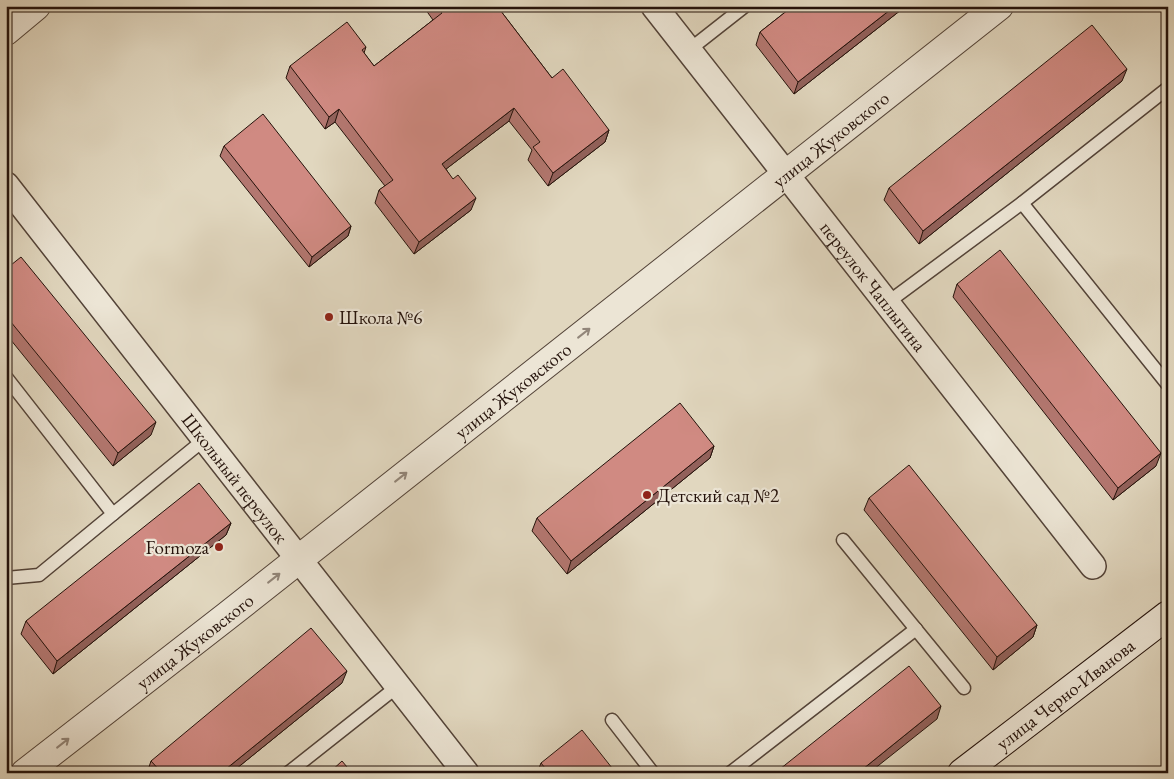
<svg xmlns="http://www.w3.org/2000/svg" width="1174" height="779" font-family="'EB Garamond',serif">
	<style>
		.lines { fill: none; stroke-linecap: round; stroke-linejoin: round }
		.service-casing { stroke: #534338; stroke-width: 15 }
		.minor-casing { stroke: #534338; stroke-width: 28 }
		.tertiary-casing { stroke: #534338; stroke-width: 30 }
		.secondary-casing { stroke: #24120b; stroke-width: 30 }
		.service { stroke: #ece5d5; stroke-width: 12 }
		.minor { stroke: #ece5d5; stroke-width: 25 }
		.tertiary { stroke: #ece5d5; stroke-width: 28 }
		.secondary { stroke: #ece5d5; stroke-width: 28 }
		.wall { fill: #b37770; stroke: #24120b }
		.shaded-wall { fill: #92615b; stroke: #24120b }
		.building { fill: #d08a82; stroke: #24120b }
		.oneway { stroke: #92867a }
		.poi-dot { fill: #8f2418; stroke: #ece5d5; stroke-width: 2 }
		.labels { text-anchor: middle; stroke-width: 4.5; stroke-linejoin: round; paint-order: stroke }
		.street-label { font-size: 19px; fill: #24120b; stroke: #ece5d5 }
		.poi-label { font-size: 19px; fill: #24120b; stroke: #ece5d5; text-anchor: start }
	</style>
	<rect width="100%" height="100%" fill="#e1d7bf"/>
	<filter id="stains"><feTurbulence type="fractalNoise" baseFrequency=".004" numOctaves="4"/><feColorMatrix values="0 0 0 0 .2 0 0 0 0 .09 0 0 0 0 .02 0 0 0 .5 -.17"/></filter>
	<radialGradient id="worn" r=".72"><stop offset=".6" stop-color="#630" stop-opacity="0"/><stop offset="1" stop-color="#630" stop-opacity=".3"/></radialGradient>
	<g class="lines">
		<g class="service-casing">
			<g id="service">
				<path d="M 689,50 L 745,6"/>
				<path d="M 1022,203 L 1168,385"/>
				<path d="M 887,303 L 1022,203 L 1168,88"/>
				<path d="M 6,377 L 113,514 L 39,575 L 6,578"/>
				<path d="M 113,514 L 205,439"/>
				<path d="M 843,540 L 964,688"/>
				<path d="M 612,720 L 653,773"/>
				<path d="M 288,773 L 398,686"/>
				<path d="M 730,773 L 916,629"/>
			</g>
		</g>
		<g class="minor-casing">
			<g id="minor">
				<path id="s1" d="M 654,6 L 1093,566"/>
				<path id="s2" d="M 6,185 L 466,773"/>
			</g>
		</g>
		<g class="tertiary-casing">
			<g id="tertiary">
				<path d="M 6,31 L 36,6"/>
				<path id="s3" d="M 25,773 L 227,616 L 999,6"/>
			</g>
		</g>
		<g class="secondary-casing">
			<g id="secondary">
				<path id="s4" d="M 962,773 L 1168,615"/>
			</g>
		</g>
		<use href="#service" class="service"/>
		<use href="#minor" class="minor"/>
		<use href="#tertiary" class="tertiary"/>
		<use href="#secondary" class="secondary"/>
	</g>
	<g class="wall">
		<path d="M 423,6 L 497,6 L 552,78 L 609,130 L 605,142 L 548,186 L 528,160 L 532,150 L 509,121 L 446,169 L 471,210 L 414,254 L 375,203 L 379,190 L 385,186 L 335,122 L 325,129 L 286,78 L 290,66 L 366,47 L 364,53 L 374,66 L 433,20 Z"/>
		<path d="M 793,6 L 906,6 L 794,94 L 756,45 L 760,32 Z"/>
		<path d="M 1122,81 L 919,244 L 884,200 L 889,188 Z"/>
		<path d="M 224,146 L 351,226 L 348,236 L 309,267 L 220,156 Z"/>
		<path d="M 1168,168 L 1168,181 L 1164,177 Z"/>
		<path d="M 6,269 L 151,435 L 113,466 L 6,334 Z"/>
		<path d="M 957,284 L 1156,466 L 1113,500 L 953,297 Z"/>
		<path d="M 714,446 L 710,458 L 567,574 L 532,531 L 537,518 Z"/>
		<path d="M 869,498 L 1037,625 L 1033,637 L 993,670 L 864,510 Z"/>
		<path d="M 231,523 L 226,535 L 53,674 L 21,634 L 26,621 Z"/>
		<path d="M 342,683 L 231,773 L 147,773 L 151,761 Z"/>
		<path d="M 541,763 L 616,773 L 537,773 Z"/>
	</g>
	<g class="shaded-wall">
		<path d="M 895,6 L 906,6 L 794,94 L 798,82 Z"/>
		<path d="M 1127,69 L 1122,81 L 919,244 L 923,231 Z"/>
		<path d="M 514,108 L 509,121 L 437,176 L 442,164 Z"/>
		<path d="M 339,109 L 335,122 L 325,129 L 329,117 Z"/>
		<path d="M 609,130 L 605,142 L 548,186 L 553,173 Z"/>
		<path d="M 476,198 L 471,210 L 414,254 L 419,242 Z"/>
		<path d="M 351,226 L 348,236 L 309,267 L 312,257 Z"/>
		<path d="M 156,422 L 151,435 L 113,466 L 118,453 Z"/>
		<path d="M 714,446 L 710,458 L 567,574 L 571,561 Z"/>
		<path d="M 1161,453 L 1156,466 L 1113,500 L 1118,488 Z"/>
		<path d="M 231,523 L 226,535 L 53,674 L 57,661 Z"/>
		<path d="M 1037,625 L 1033,637 L 993,670 L 997,657 Z"/>
		<path d="M 347,671 L 342,683 L 231,773 L 221,773 Z"/>
		<path d="M 941,706 L 937,719 L 869,773 L 858,773 Z"/>
	</g>
	<g class="building">
		<path d="M 437,6 L 497,6 L 552,78 L 563,69 L 609,130 L 553,173 L 533,147 L 540,142 L 514,108 L 442,164 L 453,179 L 458,175 L 476,198 L 419,242 L 379,190 L 393,180 L 339,109 L 329,117 L 290,66 L 347,22 L 366,47 L 362,50 L 374,66 L 442,13 Z"/>
		<path d="M 793,6 L 895,6 L 798,82 L 760,32 Z"/>
		<path d="M 1092,25 L 1127,69 L 923,231 L 889,188 Z"/>
		<path d="M 263,114 L 351,226 L 312,257 L 224,146 Z"/>
		<path d="M 1000,250 L 1161,453 L 1118,488 L 957,284 Z"/>
		<path d="M 21,257 L 156,422 L 118,453 L 6,316 L 6,269 Z"/>
		<path d="M 680,403 L 714,446 L 571,561 L 537,518 Z"/>
		<path d="M 909,465 L 1037,625 L 997,657 L 869,498 Z"/>
		<path d="M 199,483 L 231,523 L 57,661 L 26,621 Z"/>
		<path d="M 311,628 L 347,671 L 221,773 L 162,773 L 151,761 Z"/>
		<path d="M 909,666 L 941,706 L 858,773 L 775,773 Z"/>
		<path d="M 582,730 L 616,773 L 549,773 L 541,763 Z"/>
		<path d="M 342,761 L 352,773 L 329,773 Z"/>
	</g>
	<defs><path id="oneway-shaft" d="M-6 0H5M1.5-3L5.5 0L1.5 3" fill="none" stroke-width="1.6" stroke-linecap="round" stroke-linejoin="round" transform="scale(1.25)"/></defs>
	<g class="oneway">
		<use href="#oneway-shaft" transform="translate(584 333) rotate(-38)"/>
		<use href="#oneway-shaft" transform="translate(401 477) rotate(-38)"/>
		<use href="#oneway-shaft" transform="translate(274 578) rotate(-38)"/>
		<use href="#oneway-shaft" transform="translate(63 743) rotate(-38)"/>
	</g>
	<g class="poi-dot">
		<circle cx="329" cy="317" r="5"/>
		<circle cx="647" cy="495" r="5"/>
		<circle cx="219" cy="547" r="5"/>
	</g>
	<g class="labels">
		<g class="street-label">
			<text dy="7" stroke="none"><textPath href="#s3" startOffset="1025">улица Жуковского</textPath></text>
			<text dy="7" stroke="none"><textPath href="#s1" startOffset="356">переулок Чаплыгина</textPath></text>
			<text dy="7" stroke="none"><textPath href="#s3" startOffset="620">улица Жуковского</textPath></text>
			<text dy="7" stroke="none"><textPath href="#s2" startOffset="372">Школьный переулок</textPath></text>
			<text dy="7" stroke="none"><textPath href="#s3" startOffset="215">улица Жуковского</textPath></text>
			<text dy="7" stroke="none"><textPath href="#s4" startOffset="130">улица Черно-Иванова</textPath></text>
		</g>
		<g class="poi-label">
			<text x="339" y="324">Школа №6</text>
			<text x="657" y="502">Детский сад №2</text>
			<text x="209" y="554" text-anchor="end">Formoza</text>
		</g>
	</g>
	<rect width="1174" height="779" fill="none" stroke="#e1d7bf" stroke-width="25"/>
	<rect x="8" y="8" width="1159" height="764" fill="none" stroke="#24120b" stroke-width="2.5"/>
	<rect x="12" y="12" width="1149" height="754" fill="none" stroke="#24120b"/>
	<rect width="100%" height="100%" filter="url(#stains)"/>
	<rect width="100%" height="100%" fill="url(#worn)"/>
</svg>
